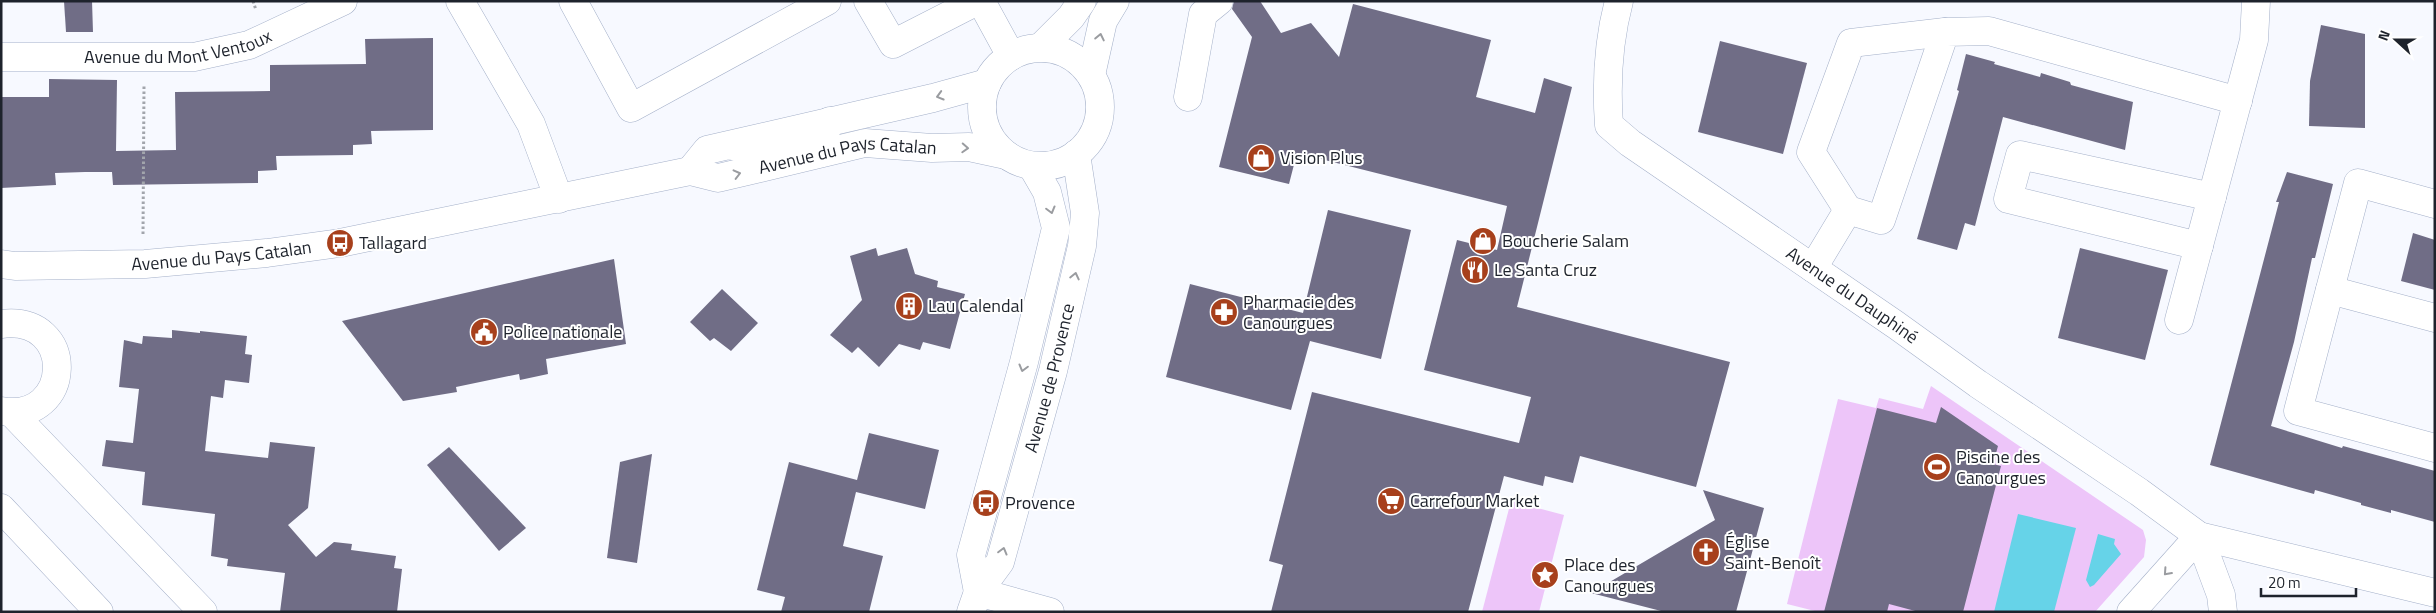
<svg xmlns="http://www.w3.org/2000/svg" width="2436" height="613" font-family="'Titillium Web',sans-serif">
	<style>
		.green { fill: #edc5f9 }
		.water { fill: #66d3e8 }
		.building { fill: #706d86 }
		.lines { fill: none; stroke-linecap: round; stroke-linejoin: round }
		.minor-casing { stroke: #a4b0c9; stroke-width: 29 }
		.major-casing { stroke: #a4b0c9; stroke-width: 29 }
		.path { stroke: #a2a5ac; stroke-width: 3; stroke-dasharray: 2.5 2.5; stroke-linecap: butt }
		.minor { stroke: #fff; stroke-width: 28 }
		.major { stroke: #fff; stroke-width: 28 }
		.oneway { stroke: #9a9ca0 }
		.labels { text-anchor: middle; stroke-width: 4; stroke-linejoin: round; paint-order: stroke }
		.street-label { font-size: 18px; fill: #1e232c; stroke: #fff }
		.poi-label { font-size: 18px; fill: #1e232c; stroke: #fff; text-anchor: start }
	</style>
	<rect width="100%" height="100%" fill="#f7f9ff"/>
	<g class="green">
		<path d="M 1931,386 L 2143,530 L 2146,540 L 2144,557 L 2095,612 L 1819,612 L 1787,604 L 1838,399 L 1876,408 L 1879,398 L 1923,409 Z"/>
		<path d="M 1511,501 L 1564,515 L 1539,612 L 1482,612 Z"/>
	</g>
	<g class="water">
		<path d="M 2018,514 L 2076,528 L 2054,612 L 1994,612 Z"/>
		<path d="M 2098,534 L 2115,539 L 2114,544 L 2121,554 L 2094,585 L 2090,587 L 2086,580 Z"/>
	</g>
	<g class="building">
		<path d="M 64,1 L 92,1 L 93,32 L 66,32 Z"/>
		<path d="M 1234,1 L 1260,1 L 1281,33 L 1311,23 L 1339,57 L 1353,4 L 1491,40 L 1476,97 L 1535,113 L 1544,78 L 1572,87 L 1517,307 L 1730,362 L 1696,487 L 1580,456 L 1573,483 L 1545,476 L 1543,486 L 1504,476 L 1468,612 L 1271,612 L 1283,565 L 1269,561 L 1312,392 L 1519,443 L 1531,397 L 1424,370 L 1457,240 L 1497,250 L 1507,206 L 1297,153 L 1289,184 L 1219,167 L 1252,37 L 1232,9 Z"/>
		<path d="M 2321,25 L 2365,34 L 2365,128 L 2309,126 L 2310,81 Z"/>
		<path d="M 433,38 L 433,130 L 371,131 L 372,144 L 353,145 L 353,155 L 276,156 L 277,170 L 258,171 L 258,183 L 113,185 L 112,172 L 85,172 L 55,173 L 56,185 L 1,188 L 1,97 L 49,97 L 49,79 L 117,80 L 116,151 L 176,150 L 175,92 L 270,91 L 270,65 L 366,64 L 365,39 Z"/>
		<path d="M 1720,41 L 1807,63 L 1783,154 L 1698,132 Z"/>
		<path d="M 1966,54 L 1995,62 L 1994,64 L 2040,77 L 2041,73 L 2070,82 L 2071,85 L 2133,102 L 2125,150 L 2003,117 L 1975,226 L 1965,223 L 1957,250 L 1917,239 L 1959,91 L 1957,90 Z"/>
		<path d="M 2287,172 L 2333,184 L 2315,258 L 2312,258 L 2294,342 L 2271,426 L 2342,448 L 2343,446 L 2435,471 L 2435,522 L 2391,510 L 2391,513 L 2361,505 L 2361,503 L 2315,490 L 2314,494 L 2210,465 L 2279,202 L 2276,202 Z"/>
		<path d="M 1328,210 L 1411,230 L 1381,359 L 1310,341 L 1291,410 L 1166,377 L 1190,284 L 1303,313 Z"/>
		<path d="M 2413,233 L 2435,240 L 2435,290 L 2401,281 Z"/>
		<path d="M 876,248 L 878,256 L 907,248 L 915,274 L 938,281 L 937,287 L 965,294 L 950,349 L 923,342 L 920,350 L 899,344 L 879,367 L 858,347 L 852,353 L 830,335 L 862,300 L 850,256 Z"/>
		<path d="M 2080,248 L 2168,270 L 2145,360 L 2058,338 Z"/>
		<path d="M 614,259 L 626,344 L 546,359 L 548,374 L 520,380 L 519,374 L 456,387 L 457,392 L 403,401 L 342,321 Z"/>
		<path d="M 722,289 L 758,323 L 731,351 L 714,338 L 710,341 L 690,322 Z"/>
		<path d="M 172,330 L 200,333 L 200,331 L 247,336 L 245,354 L 252,355 L 249,383 L 225,380 L 223,398 L 211,396 L 205,451 L 268,458 L 270,442 L 315,447 L 308,508 L 288,525 L 316,557 L 334,542 L 352,544 L 351,550 L 396,556 L 394,568 L 402,569 L 397,612 L 280,612 L 285,573 L 227,566 L 228,559 L 211,556 L 215,514 L 142,505 L 145,472 L 102,466 L 106,440 L 133,443 L 139,389 L 119,387 L 124,340 L 142,344 L 143,336 L 172,338 Z"/>
		<path d="M 1941,407 L 1998,446 L 1993,464 L 2001,466 L 1963,612 L 1919,612 L 1889,604 L 1887,612 L 1824,612 L 1877,408 L 1936,423 Z"/>
		<path d="M 869,433 L 939,450 L 925,509 L 856,492 L 843,546 L 883,556 L 869,612 L 781,612 L 785,597 L 757,590 L 789,462 L 857,480 Z"/>
		<path d="M 449,447 L 526,528 L 499,551 L 427,465 Z"/>
		<path d="M 652,454 L 637,563 L 607,558 L 620,462 Z"/>
		<path d="M 1703,490 L 1764,508 L 1736,612 L 1665,612 L 1591,593 L 1715,520 Z"/>
	</g>
	<g class="lines">
		<g class="minor-casing">
			<g id="minor">
				<path d="M 460,1 L 531,124 L 559,199"/>
				<path d="M 573,1 L 631,108 L 827,1"/>
				<path d="M 868,1 L 893,44 L 977,1"/>
				<path d="M 981,1 L 1011,56"/>
				<path id="s1" d="M 1619,1 C 1608,42 1606,83 1609,125 L 1630,143 L 1896,325 L 1978,384 L 2139,492 L 2199,536 L 2435,593"/>
				<path id="s2" d="M 1,57 L 194,57 L 249,45 L 343,1"/>
				<path d="M 1188,97 L 1203,14 L 1219,1"/>
				<path d="M 733,146 L 816,154 L 830,121"/>
				<path d="M 2435,204 L 2358,183 L 2298,411 L 2435,448"/>
				<path d="M 1848,210 L 1811,152 L 1851,43 L 1945,32"/>
				<path d="M 2199,246 L 2008,199 L 2020,155 L 2212,197"/>
				<path d="M 1813,268 L 1848,210 L 1881,220 L 1945,32 L 1989,31 L 2238,101"/>
				<path d="M 2330,290 L 2435,318"/>
				<path d="M 2179,320 L 2254,40 L 2256,1"/>
				<path d="M 1,324 C 78,314 73,424 1,411"/>
				<path d="M 12,413 L 203,612"/>
				<path d="M 2199,536 L 2221,595 L 2223,612"/>
				<path d="M 978,592 L 971,555 L 1024,362 L 1056,228 L 1047,192 L 1032,166"/>
				<path d="M 978,592 L 1050,612"/>
				<path id="s3" d="M 971,612 L 978,592 L 1000,562 L 1053,371 L 1082,246 L 1085,213 L 1076,154"/>
				<path d="M 2131,612 L 2199,536"/>
			</g>
		</g>
		<g class="major-casing">
			<g id="major">
				<path d="M 1041,47 L 1071,17 L 1082,1"/>
				<circle cx="1041" cy="107" r="59"/>
				<path d="M 1091,75 L 1103,21 L 1115,1"/>
				<path d="M 690,171 L 707,150 L 933,98 L 987,83"/>
				<path id="s4" d="M 1,264 L 15,266 L 145,264 L 267,253 L 340,243 L 690,171 L 718,178 L 865,143 L 932,148 L 969,147 L 1006,155"/>
				<path d="M 1,508 L 99,612"/>
			</g>
		</g>
		<g class="path">
			<path d="M 253,1 L 256,10"/>
			<path d="M 143,234 L 144,86"/>
		</g>
		<use href="#minor" class="minor"/>
		<use href="#major" class="major"/>
	</g>
	<defs><path id="oneway-chevron" d="M-2-3.5L2.5 0L-2 3.5" fill="none" stroke-width="1.6" stroke-linecap="round" stroke-linejoin="round" transform="scale(1.25)"/></defs>
	<g class="oneway">
		<use href="#oneway-chevron" transform="translate(1100 37) rotate(-78)"/>
		<use href="#oneway-chevron" transform="translate(940 96) rotate(164)"/>
		<use href="#oneway-chevron" transform="translate(965 148) rotate(3)"/>
		<use href="#oneway-chevron" transform="translate(737 174) rotate(-14)"/>
		<use href="#oneway-chevron" transform="translate(1051 210) rotate(75)"/>
		<use href="#oneway-chevron" transform="translate(1075 276) rotate(-77)"/>
		<use href="#oneway-chevron" transform="translate(1023 368) rotate(105)"/>
		<use href="#oneway-chevron" transform="translate(1003 551) rotate(-75)"/>
		<use href="#oneway-chevron" transform="translate(2167 572) rotate(132)"/>
	</g>
	<defs>
		<g id="shop-disc" transform="scale(1.4375)"><circle r="9.5" fill="#a7401c" stroke="#fff"/><path d="M-5-2.5h2.3a2.7 3.5 0 0 1 5.4 0H5L5.5 6h-11ZM-1.5-2.5h3a1.5 2.3 0 0 0-3 0Z" fill="#fff"/></g>
		<g id="bus-disc" transform="scale(1.4375)"><circle r="9.5" fill="#a7401c" stroke="#fff"/><path d="M-5-6H5V4H4V6H2V4H-2V6H-4V4H-5ZM-3.5-4V0h7V-4ZM-3.5 1.2v1.5H-2V1.2ZM2 1.2v1.5H3.5V1.2Z" fill="#fff"/></g>
		<g id="restaurant-disc" transform="scale(1.4375)"><circle r="9.5" fill="#a7401c" stroke="#fff"/><path d="M-5-6h1v4h1v-4h1v4h1v-4h1v5L-1.5 .5V6h-2V.5L-5-1ZM5-6V6H3V1.5H1.5Q1.5-4 5-6Z" fill="#fff"/></g>
		<g id="building-disc" transform="scale(1.4375)"><circle r="9.5" fill="#a7401c" stroke="#fff"/><path d="M-4-6H4V6H1V3H-1V6H-4ZM-2.5-4.3h1.7v1.8h-1.7ZM.8-4.3h1.7v1.8H.8ZM-2.5-1h1.7V.8h-1.7ZM.8-1h1.7V.8H.8Z" fill="#fff"/></g>
		<g id="pharmacy-disc" transform="scale(1.4375)"><circle r="9.5" fill="#a7401c" stroke="#fff"/><path d="M-2-6h4v4h4v4h-4v4h-4v-4h-4v-4h4Z" fill="#fff"/></g>
		<g id="civic-disc" transform="scale(1.4375)"><circle r="9.5" fill="#a7401c" stroke="#fff"/><path d="M-.6-6.5H3V-4.5H.6V-3L4-1V1h2V6H-6V1h2V-1L-.6-3ZM-1.2 2.5V6h2.4V2.5Z" fill="#fff"/></g>
		<g id="stadium-disc" transform="scale(1.4375)"><circle r="9.5" fill="#a7401c" stroke="#fff"/><path d="M0-5a6.5 5 0 1 0 0 10a6.5 5 0 1 0 0-10ZM-3.5-1.8h7v3.6h-7Z" fill="#fff"/></g>
		<g id="supermarket-disc" transform="scale(1.4375)"><circle r="9.5" fill="#a7401c" stroke="#fff"/><path d="M-6-5.5h2.5l.6 2H6L4.5 2H-2.5L-4.4-4H-6ZM-1.5 3.2a1.3 1.3 0 1 0 .1 0ZM3 3.2a1.3 1.3 0 1 0 .1 0Z" fill="#fff"/></g>
		<g id="church-disc" transform="scale(1.4375)"><circle r="9.5" fill="#a7401c" stroke="#fff"/><path d="M-1.2-6h2.4v3.5h3.3v2.4h-3.3V6h-2.4V-.1h-3.3v-2.4h3.3Z" fill="#fff"/></g>
		<g id="sight-disc" transform="scale(1.4375)"><circle r="9.5" fill="#a7401c" stroke="#fff"/><path d="M0-6L1.8-2.2L6-1.7L2.9 1.2L3.7 5.4L0 3.3L-3.7 5.4L-2.9 1.2L-6-1.7L-1.8-2.2Z" fill="#fff"/></g>
	</defs>
	<g fill-rule="evenodd">
		<use href="#shop-disc" x="1261" y="158"/>
		<use href="#shop-disc" x="1483" y="241"/>
		<use href="#bus-disc" x="340" y="243"/>
		<use href="#restaurant-disc" x="1475" y="270"/>
		<use href="#building-disc" x="909" y="306"/>
		<use href="#pharmacy-disc" x="1224" y="312"/>
		<use href="#civic-disc" x="484" y="332"/>
		<use href="#stadium-disc" x="1937" y="467"/>
		<use href="#supermarket-disc" x="1391" y="501"/>
		<use href="#bus-disc" x="986" y="503"/>
		<use href="#church-disc" x="1706" y="552"/>
		<use href="#sight-disc" x="1545" y="575"/>
	</g>
	<g class="labels">
		<g class="street-label">
			<text dy="6" stroke="none"><textPath href="#s2" startOffset="178">Avenue du Mont Ventoux</textPath></text>
			<text dy="6" stroke="none"><textPath href="#s4" startOffset="859">Avenue du Pays Catalan</textPath></text>
			<text dy="6" stroke="none"><textPath href="#s4" startOffset="221">Avenue du Pays Catalan</textPath></text>
			<text dy="6" stroke="none"><textPath href="#s1" startOffset="422">Avenue du Dauphiné</textPath></text>
			<text dy="6" stroke="none"><textPath href="#s3" startOffset="249">Avenue de Provence</textPath></text>
		</g>
		<g class="poi-label">
			<text x="1280" y="164">Vision Plus</text>
			<text x="1502" y="247">Boucherie Salam</text>
			<text x="359" y="249">Tallagard</text>
			<text x="1494" y="276">Le Santa Cruz</text>
			<text x="1243" y="308">Pharmacie des<tspan x="1243" dy="21">Canourgues</tspan></text>
			<text x="928" y="312">Lau Calendal</text>
			<text x="503" y="338">Police nationale</text>
			<text x="1956" y="463">Piscine des<tspan x="1956" dy="21">Canourgues</tspan></text>
			<text x="1410" y="507">Carrefour Market</text>
			<text x="1005" y="509">Provence</text>
			<text x="1725" y="548">Église<tspan x="1725" dy="21">Saint-Benoît</tspan></text>
			<text x="1564" y="571">Place des<tspan x="1564" dy="21">Canourgues</tspan></text>
		</g>
	</g>
	<rect width="2436" height="613" fill="none" stroke="#1e232c" stroke-width="5"/>
	<g transform="translate(2396 40) rotate(291)" stroke="#ffffff" stroke-width="4" paint-order="stroke">
	<path d="M0-4L9 19L0 12L-9 19Z" fill="#1e232c"/>
	<text y="-8" font-size="14" font-weight="bold" text-anchor="middle" fill="#1e232c">N</text>
	</g>
	<path d="M2261 588v8h95v-8" fill="none" stroke="#1e232c" stroke-width="2.5"/>
	<text x="2268" y="588" font-size="15" fill="#1e232c" stroke="#ffffff" stroke-width="4" paint-order="stroke">20 m</text>
</svg>
